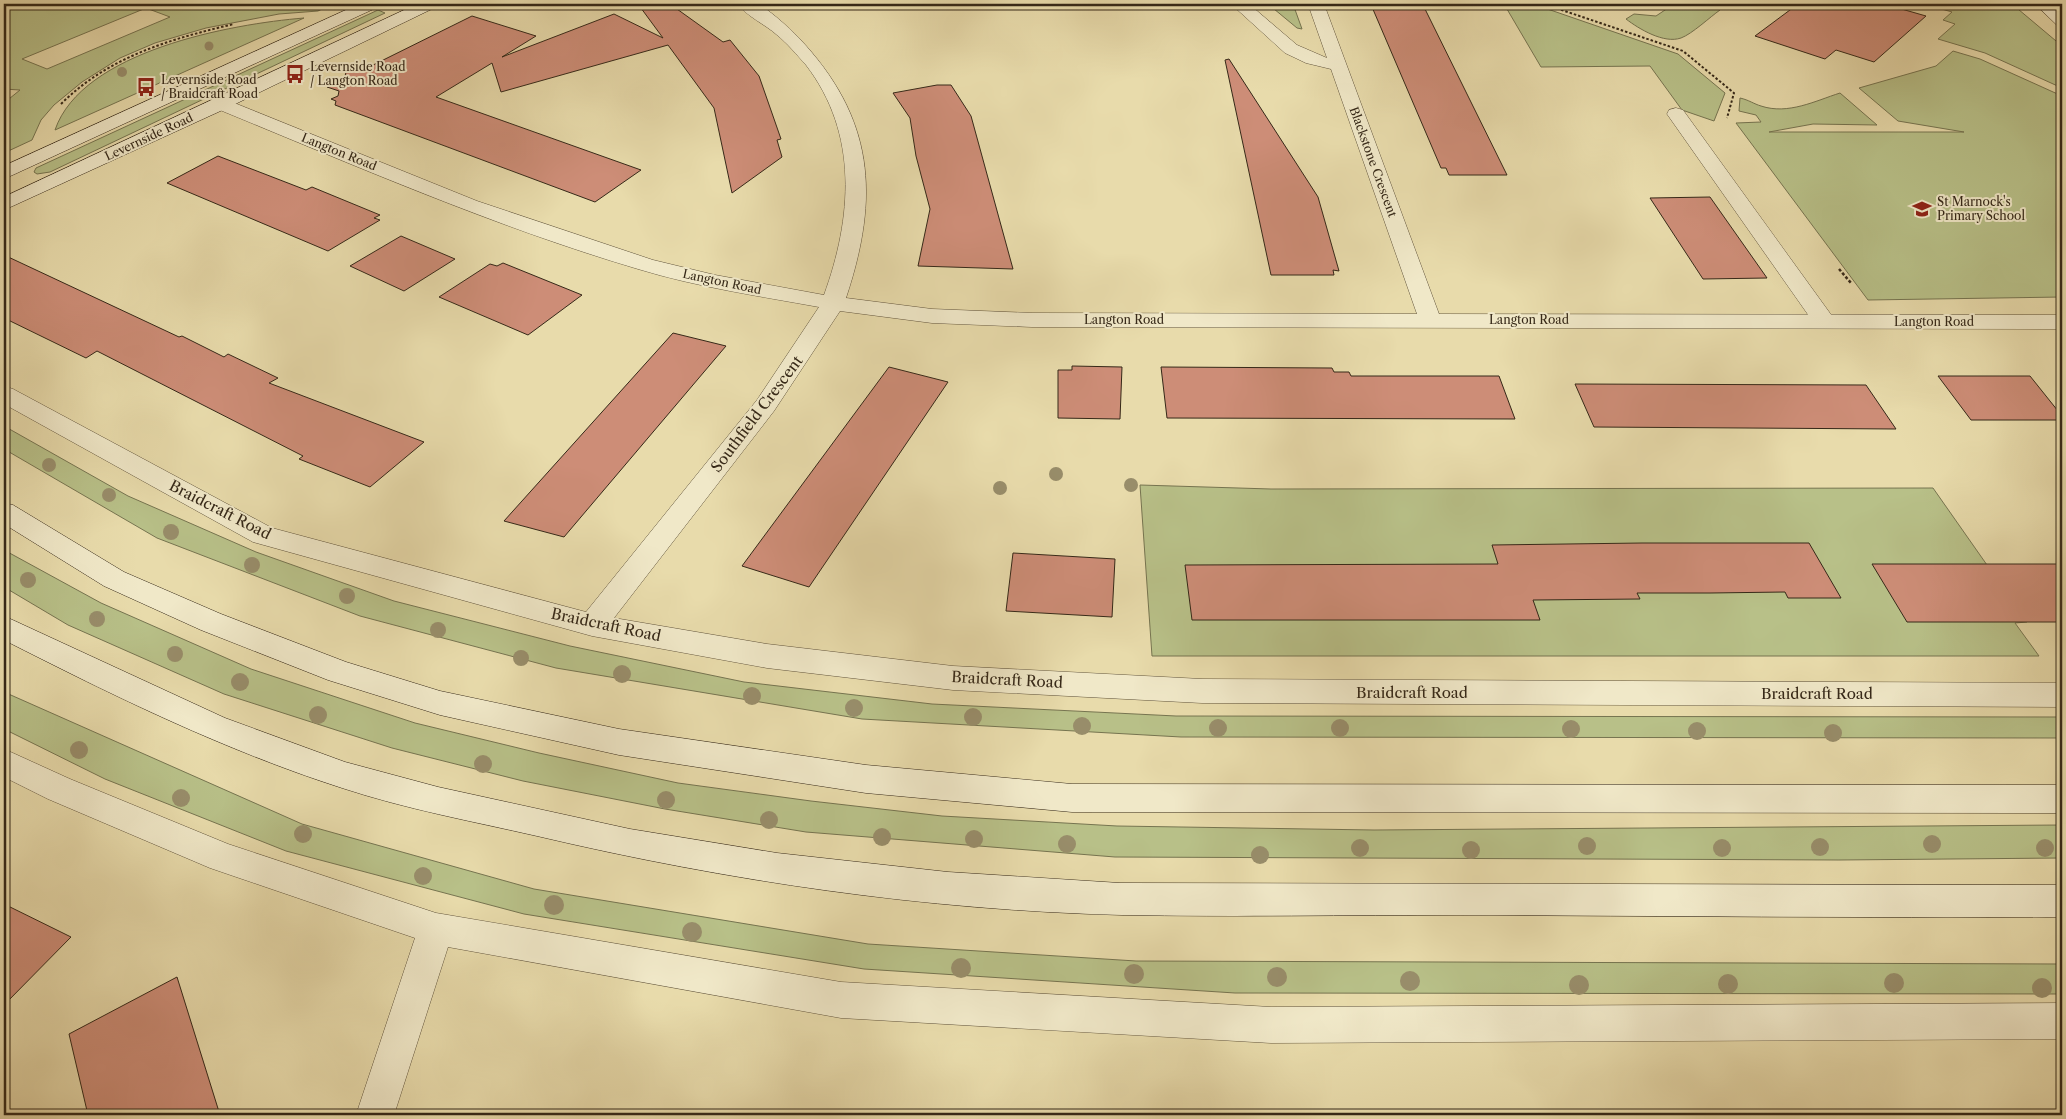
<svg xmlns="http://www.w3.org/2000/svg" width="2066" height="1119" font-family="'Libre Caslon Text',serif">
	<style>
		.green { fill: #b8c088; stroke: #767450; fill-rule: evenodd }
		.building { fill: #cd8d77; stroke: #352818 }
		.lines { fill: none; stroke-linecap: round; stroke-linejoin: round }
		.lane-casing { stroke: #62553d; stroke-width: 1 }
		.street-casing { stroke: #62553d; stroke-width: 1 }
		.secondary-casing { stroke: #352818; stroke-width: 1 }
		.path-far1 { stroke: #352818; stroke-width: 2; stroke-dasharray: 2.5 2; stroke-linecap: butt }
		.path { stroke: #352818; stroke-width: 2.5; stroke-dasharray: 3 2; stroke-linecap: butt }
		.lane { fill: #f0e8c8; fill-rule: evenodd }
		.street { fill: #f0e8c8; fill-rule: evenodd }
		.secondary { fill: #f0e8c8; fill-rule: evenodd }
		.tree { fill: #988d6a }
		.labels { text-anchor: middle; stroke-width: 4; stroke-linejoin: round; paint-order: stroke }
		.far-poi-label { font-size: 12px; fill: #352818; stroke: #f0e8c8; text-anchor: start }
		.far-street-label { font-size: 12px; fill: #352818; stroke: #f0e8c8 }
		.street-label { font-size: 15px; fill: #352818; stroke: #f0e8c8 }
	</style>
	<rect width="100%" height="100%" fill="#e8dbab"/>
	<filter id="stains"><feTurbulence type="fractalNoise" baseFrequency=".004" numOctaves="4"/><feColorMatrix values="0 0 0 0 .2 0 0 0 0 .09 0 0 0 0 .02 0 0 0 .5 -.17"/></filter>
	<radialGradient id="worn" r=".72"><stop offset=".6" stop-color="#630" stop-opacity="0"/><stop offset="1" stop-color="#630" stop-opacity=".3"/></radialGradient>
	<g class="green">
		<path d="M 4,4 L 211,4 L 214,8 L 233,4 L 332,4 L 318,11 L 279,14 L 206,28 L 155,43 L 120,58 L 82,82 L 54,105 L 41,120 L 32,140 L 4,153 L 4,103 L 20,90 L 4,89 ZM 146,8 L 170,17 L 47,69 L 22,59 Z"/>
		<path d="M 1268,4 L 1293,4 L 1302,29 L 1297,28 Z"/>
		<path d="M 1504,4 L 1533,4 L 1678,54 L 1725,93 L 1714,121 L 1682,110 L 1650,66 L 1541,67 Z"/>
		<path d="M 1674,4 L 1701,4 L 1720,10 C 1710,17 1692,34 1681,38 C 1664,44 1639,29 1626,19 L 1634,14 L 1656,16 Z"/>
		<path d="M 1924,4 L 2012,4 L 2062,46 L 2062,88 L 1985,53 L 1938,39 L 1955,24 L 1943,20 L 1952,12 Z"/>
		<path d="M 378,10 L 385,13 L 50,172 L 37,174 L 34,172 L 36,168 Z"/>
		<path d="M 304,18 L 55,130 C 82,51 231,24 304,18 Z"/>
		<path d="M 1953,51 L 1980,59 L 2062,96 L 2062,297 L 1868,300 L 1736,123 L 1761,122 L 1756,115 L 1739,111 L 1740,98 C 1749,100 1754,104 1761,106 C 1788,115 1815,101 1840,93 L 1877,125 L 1813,124 L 1769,132 L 1964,132 L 1898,121 L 1859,88 L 1936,66 Z"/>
		<path d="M 4,426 L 128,496 L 256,552 L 394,601 L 570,646 L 744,682 L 932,704 L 1176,716 L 2062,717 L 2062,738 L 1181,737 L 862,719 L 556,668 L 360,616 L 157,538 L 4,449 Z"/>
		<path d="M 1140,485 L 1271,489 L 1933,488 L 2027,622 L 2015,623 L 2039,656 L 1152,656 Z"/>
		<path d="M 4,550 L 101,603 L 251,669 L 415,723 L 539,753 L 678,783 L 811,801 L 942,816 L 1117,826 L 1374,830 L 2062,825 L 2062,858 L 1839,860 L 1115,857 L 806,832 L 665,809 L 523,781 L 392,748 L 224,694 L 68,625 L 4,587 Z"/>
		<path d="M 4,692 L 302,824 L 534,889 L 868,944 L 1136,961 L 2062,964 L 2062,994 L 1235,993 L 864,969 L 524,914 L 286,851 L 105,779 L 4,729 Z"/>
	</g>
	<g class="building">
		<path d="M 638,4 L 670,4 L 723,42 L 730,40 L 759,76 L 781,139 L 777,140 L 782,157 L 732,193 L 714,108 L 668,45 L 501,92 L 492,63 L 436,97 L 641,170 L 595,202 L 335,105 L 336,101 L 331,99 L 338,96 L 339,91 L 327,87 L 344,79 L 348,66 L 361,71 L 472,16 L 536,36 L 502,57 L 614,14 L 663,38 Z"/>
		<path d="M 1798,4 L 1884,4 L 1926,16 L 1874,62 L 1836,50 L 1825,59 L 1755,36 Z"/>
		<path d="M 1372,7 L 1424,7 L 1507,175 L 1449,175 L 1446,168 L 1441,168 Z"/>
		<path d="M 1229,59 L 1318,197 L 1339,271 L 1333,270 L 1334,275 L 1271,275 L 1225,60 Z"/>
		<path d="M 937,85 L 951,85 L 971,116 L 1013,269 L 918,266 L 930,209 L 916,156 L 910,118 L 893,93 Z"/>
		<path d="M 218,156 L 306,190 L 312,187 L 380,215 L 374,218 L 380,220 L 328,251 L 167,183 Z"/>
		<path d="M 1710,197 L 1767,278 L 1703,279 L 1650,198 Z"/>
		<path d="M 401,236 L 455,259 L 404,291 L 350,266 Z"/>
		<path d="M 4,255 L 179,337 L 182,336 L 224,357 L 228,354 L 278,378 L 269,383 L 424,442 L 370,487 L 299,459 L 303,456 L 97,351 L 86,358 L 4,318 Z"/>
		<path d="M 503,263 L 582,295 L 528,335 L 439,297 L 490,264 L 497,266 Z"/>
		<path d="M 673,333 L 726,346 L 564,537 L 504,521 Z"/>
		<path d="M 1072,366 L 1122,367 L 1120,419 L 1058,418 L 1058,370 L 1072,370 Z"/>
		<path d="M 889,367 L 948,382 L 809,587 L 742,566 Z"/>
		<path d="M 1161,367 L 1332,368 L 1334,372 L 1349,372 L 1351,376 L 1499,376 L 1515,419 L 1167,418 Z"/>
		<path d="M 1938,376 L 2030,376 L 2062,416 L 2062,420 L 1971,420 Z"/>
		<path d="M 1575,384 L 1866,385 L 1896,429 L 1594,427 Z"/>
		<path d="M 1642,543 L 1809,543 L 1841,598 L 1788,598 L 1785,592 L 1710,593 L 1637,593 L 1640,599 L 1533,600 L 1540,620 L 1192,620 L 1185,565 L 1498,564 L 1492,545 Z"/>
		<path d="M 1013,553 L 1115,559 L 1112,617 L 1006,611 Z"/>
		<path d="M 1872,564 L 2062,564 L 2062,622 L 1907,622 Z"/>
		<path d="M 4,904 L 71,937 L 4,1005 Z"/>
		<path d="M 177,977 L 220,1115 L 88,1115 L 69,1034 Z"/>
	</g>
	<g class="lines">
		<g class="lane-casing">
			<path id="lane" d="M 1676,108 L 1683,110 L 1832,316 L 1835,321 L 1832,326 L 1824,328 L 1816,326 L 1667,114 L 1669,110 Z"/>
		</g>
		<g class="street-casing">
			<g id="street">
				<path d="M 738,4 C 743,4 752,2 757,4 C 769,9 789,28 798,37 C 875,118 880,196 846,298 L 932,309 L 1032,313 L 1417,314 L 1331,69 L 1306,63 L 1285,53 L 1231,4 L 1249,4 L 1297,45 L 1327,58 L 1308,4 L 1324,4 L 1439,314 L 2062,315 L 2062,329 L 1032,327 L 932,323 L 840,311 L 774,411 L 614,618 L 767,644 L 953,666 L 1202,679 L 2062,683 L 2062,707 L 1202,703 L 953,690 L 767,668 L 592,636 L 253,542 L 4,404 L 4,386 L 13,389 L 272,528 L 586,612 L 757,400 L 819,307 C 759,296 697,287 638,269 C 493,226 354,165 215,108 L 212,104 L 215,100 L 227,100 L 477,201 L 653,260 L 715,275 L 824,295 C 852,218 859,134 806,65 C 797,55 787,43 777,35 C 765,24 747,17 738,4 Z"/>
				<path d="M 2035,4 L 2053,4 L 2062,12 L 2062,25 L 2056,24 Z"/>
				<path d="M 4,749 L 70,779 L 228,844 L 436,913 L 841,982 L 1271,1007 L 2062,1003 L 2062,1039 L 1271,1043 L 841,1018 L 448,947 L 394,1115 L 356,1115 L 415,938 L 210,868 L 48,799 L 4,777 Z"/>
			</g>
		</g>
		<g class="secondary-casing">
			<g id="secondary">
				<path d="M 359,4 L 380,4 L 378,7 L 4,179 L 4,166 Z"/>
				<path d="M 417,4 L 438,4 L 436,7 L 227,108 L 4,210 L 4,197 Z"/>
				<path d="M 4,503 L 13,505 L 124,572 L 221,614 L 346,662 L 440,691 L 619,729 L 866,765 L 1072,784 L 2062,785 L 2062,813 L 1072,812 L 866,793 L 619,755 L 440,715 L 328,680 L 201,630 L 104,586 L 4,524 Z"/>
				<path d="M 4,616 L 225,718 L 345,762 L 438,787 L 630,829 L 777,853 L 948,872 L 1120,883 L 2062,885 L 2062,917 C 1862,918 1661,916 1460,915 C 1348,915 1235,917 1122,915 C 925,910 728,881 537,836 C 471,821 406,809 342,788 C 224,750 114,696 4,640 Z"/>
			</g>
		</g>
		<g class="path-far1">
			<path d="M 1544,4 L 1683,51 L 1734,93 L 1727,118"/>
			<path d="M 61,104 C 108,57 170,39 234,24"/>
		</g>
		<path class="path" d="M 1839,269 L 1851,283"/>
		<use href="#lane" class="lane"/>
		<use href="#street" class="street"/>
		<use href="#secondary" class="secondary"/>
	</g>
	<g class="tree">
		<circle cx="209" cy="46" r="4.5"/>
		<circle cx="122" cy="72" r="5"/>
		<circle cx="49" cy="465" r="7"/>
		<circle cx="1056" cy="474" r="7"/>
		<circle cx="1131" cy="485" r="7"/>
		<circle cx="1000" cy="488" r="7"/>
		<circle cx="109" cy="495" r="7"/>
		<circle cx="171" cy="532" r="8"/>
		<circle cx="252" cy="565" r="8"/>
		<circle cx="28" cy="580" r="8"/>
		<circle cx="347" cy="596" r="8"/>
		<circle cx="97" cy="619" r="8"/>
		<circle cx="438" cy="630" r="8"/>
		<circle cx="175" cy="654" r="8"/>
		<circle cx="521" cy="658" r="8"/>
		<circle cx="622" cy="674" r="9"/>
		<circle cx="240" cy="682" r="9"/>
		<circle cx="752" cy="696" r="9"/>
		<circle cx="854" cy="708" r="9"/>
		<circle cx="318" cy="715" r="9"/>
		<circle cx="973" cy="717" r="9"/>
		<circle cx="1082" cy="726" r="9"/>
		<circle cx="1218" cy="728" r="9"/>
		<circle cx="1340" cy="728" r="9"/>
		<circle cx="1571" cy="729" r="9"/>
		<circle cx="1697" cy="731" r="9"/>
		<circle cx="1833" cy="733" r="9"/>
		<circle cx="79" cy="750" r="9"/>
		<circle cx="483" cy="764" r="9"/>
		<circle cx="181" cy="798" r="9"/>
		<circle cx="666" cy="800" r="9"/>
		<circle cx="769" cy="820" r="9"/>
		<circle cx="303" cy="834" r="9"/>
		<circle cx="882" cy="837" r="9"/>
		<circle cx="974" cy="839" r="9"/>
		<circle cx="1067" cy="844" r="9"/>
		<circle cx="1932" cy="844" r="9"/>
		<circle cx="1587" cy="846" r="9"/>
		<circle cx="1820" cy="847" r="9"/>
		<circle cx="1360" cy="848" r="9"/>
		<circle cx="1722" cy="848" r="9"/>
		<circle cx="2045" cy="848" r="9"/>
		<circle cx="1471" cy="850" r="9"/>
		<circle cx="1260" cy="855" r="9"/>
		<circle cx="423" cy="876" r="9"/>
		<circle cx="554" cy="905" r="10"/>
		<circle cx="692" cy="932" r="10"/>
		<circle cx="961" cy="968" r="10"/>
		<circle cx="1134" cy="974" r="10"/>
		<circle cx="1277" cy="977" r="10"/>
		<circle cx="1410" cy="981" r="10"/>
		<circle cx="1894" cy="983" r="10"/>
		<circle cx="1728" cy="984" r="10"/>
		<circle cx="1579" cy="985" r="10"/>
		<circle cx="2042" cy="988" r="10"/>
	</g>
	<defs>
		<g id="bus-bare" transform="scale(1.5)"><path d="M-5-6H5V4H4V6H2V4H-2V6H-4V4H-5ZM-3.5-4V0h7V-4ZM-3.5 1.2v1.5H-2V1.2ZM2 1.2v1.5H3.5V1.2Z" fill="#8f2418" stroke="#f0e8c8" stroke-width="2.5" paint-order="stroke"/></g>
		<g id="school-bare" transform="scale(1.5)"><path d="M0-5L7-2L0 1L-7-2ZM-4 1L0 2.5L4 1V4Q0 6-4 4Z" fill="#8f2418" stroke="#f0e8c8" stroke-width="2.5" paint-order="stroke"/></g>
	</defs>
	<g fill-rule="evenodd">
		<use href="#bus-bare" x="295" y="74"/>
		<use href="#bus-bare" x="146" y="87"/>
		<use href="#school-bare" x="1922" y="209"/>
	</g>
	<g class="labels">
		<g class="far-poi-label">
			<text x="310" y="71">Levernside Road<tspan x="310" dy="14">/ Langton Road</tspan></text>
			<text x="161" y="84">Levernside Road<tspan x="161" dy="14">/ Braidcraft Road</tspan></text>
			<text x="1937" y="206">St Marnock's<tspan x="1937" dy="14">Primary School</tspan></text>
		</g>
		<g class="far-street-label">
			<text transform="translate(149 137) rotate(-25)" y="4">Levernside Road</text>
			<text transform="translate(339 152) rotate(22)" y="4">Langton Road</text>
			<text transform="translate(1373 162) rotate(70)" y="4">Blackstone Crescent</text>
			<text transform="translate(722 282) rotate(12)" y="4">Langton Road</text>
			<text x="1124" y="324">Langton Road</text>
			<text x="1529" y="324">Langton Road</text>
			<text x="1934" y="326">Langton Road</text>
		</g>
		<g class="street-label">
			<text transform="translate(757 414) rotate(-53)" y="5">Southfield Crescent</text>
			<text transform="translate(220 510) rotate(27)" y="5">Braidcraft Road</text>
			<text transform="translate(606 625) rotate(12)" y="5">Braidcraft Road</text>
			<text transform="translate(1007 680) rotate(3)" y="5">Braidcraft Road</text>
			<text x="1412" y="698">Braidcraft Road</text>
			<text x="1817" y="699">Braidcraft Road</text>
		</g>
	</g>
	<rect width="2066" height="1119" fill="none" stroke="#e8dbab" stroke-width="20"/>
	<rect x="5" y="5" width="2056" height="1109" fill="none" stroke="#352818" stroke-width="2.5"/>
	<rect x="10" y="10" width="2046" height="1099" fill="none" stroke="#352818"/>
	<rect width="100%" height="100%" filter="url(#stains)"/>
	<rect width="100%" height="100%" fill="url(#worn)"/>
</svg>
